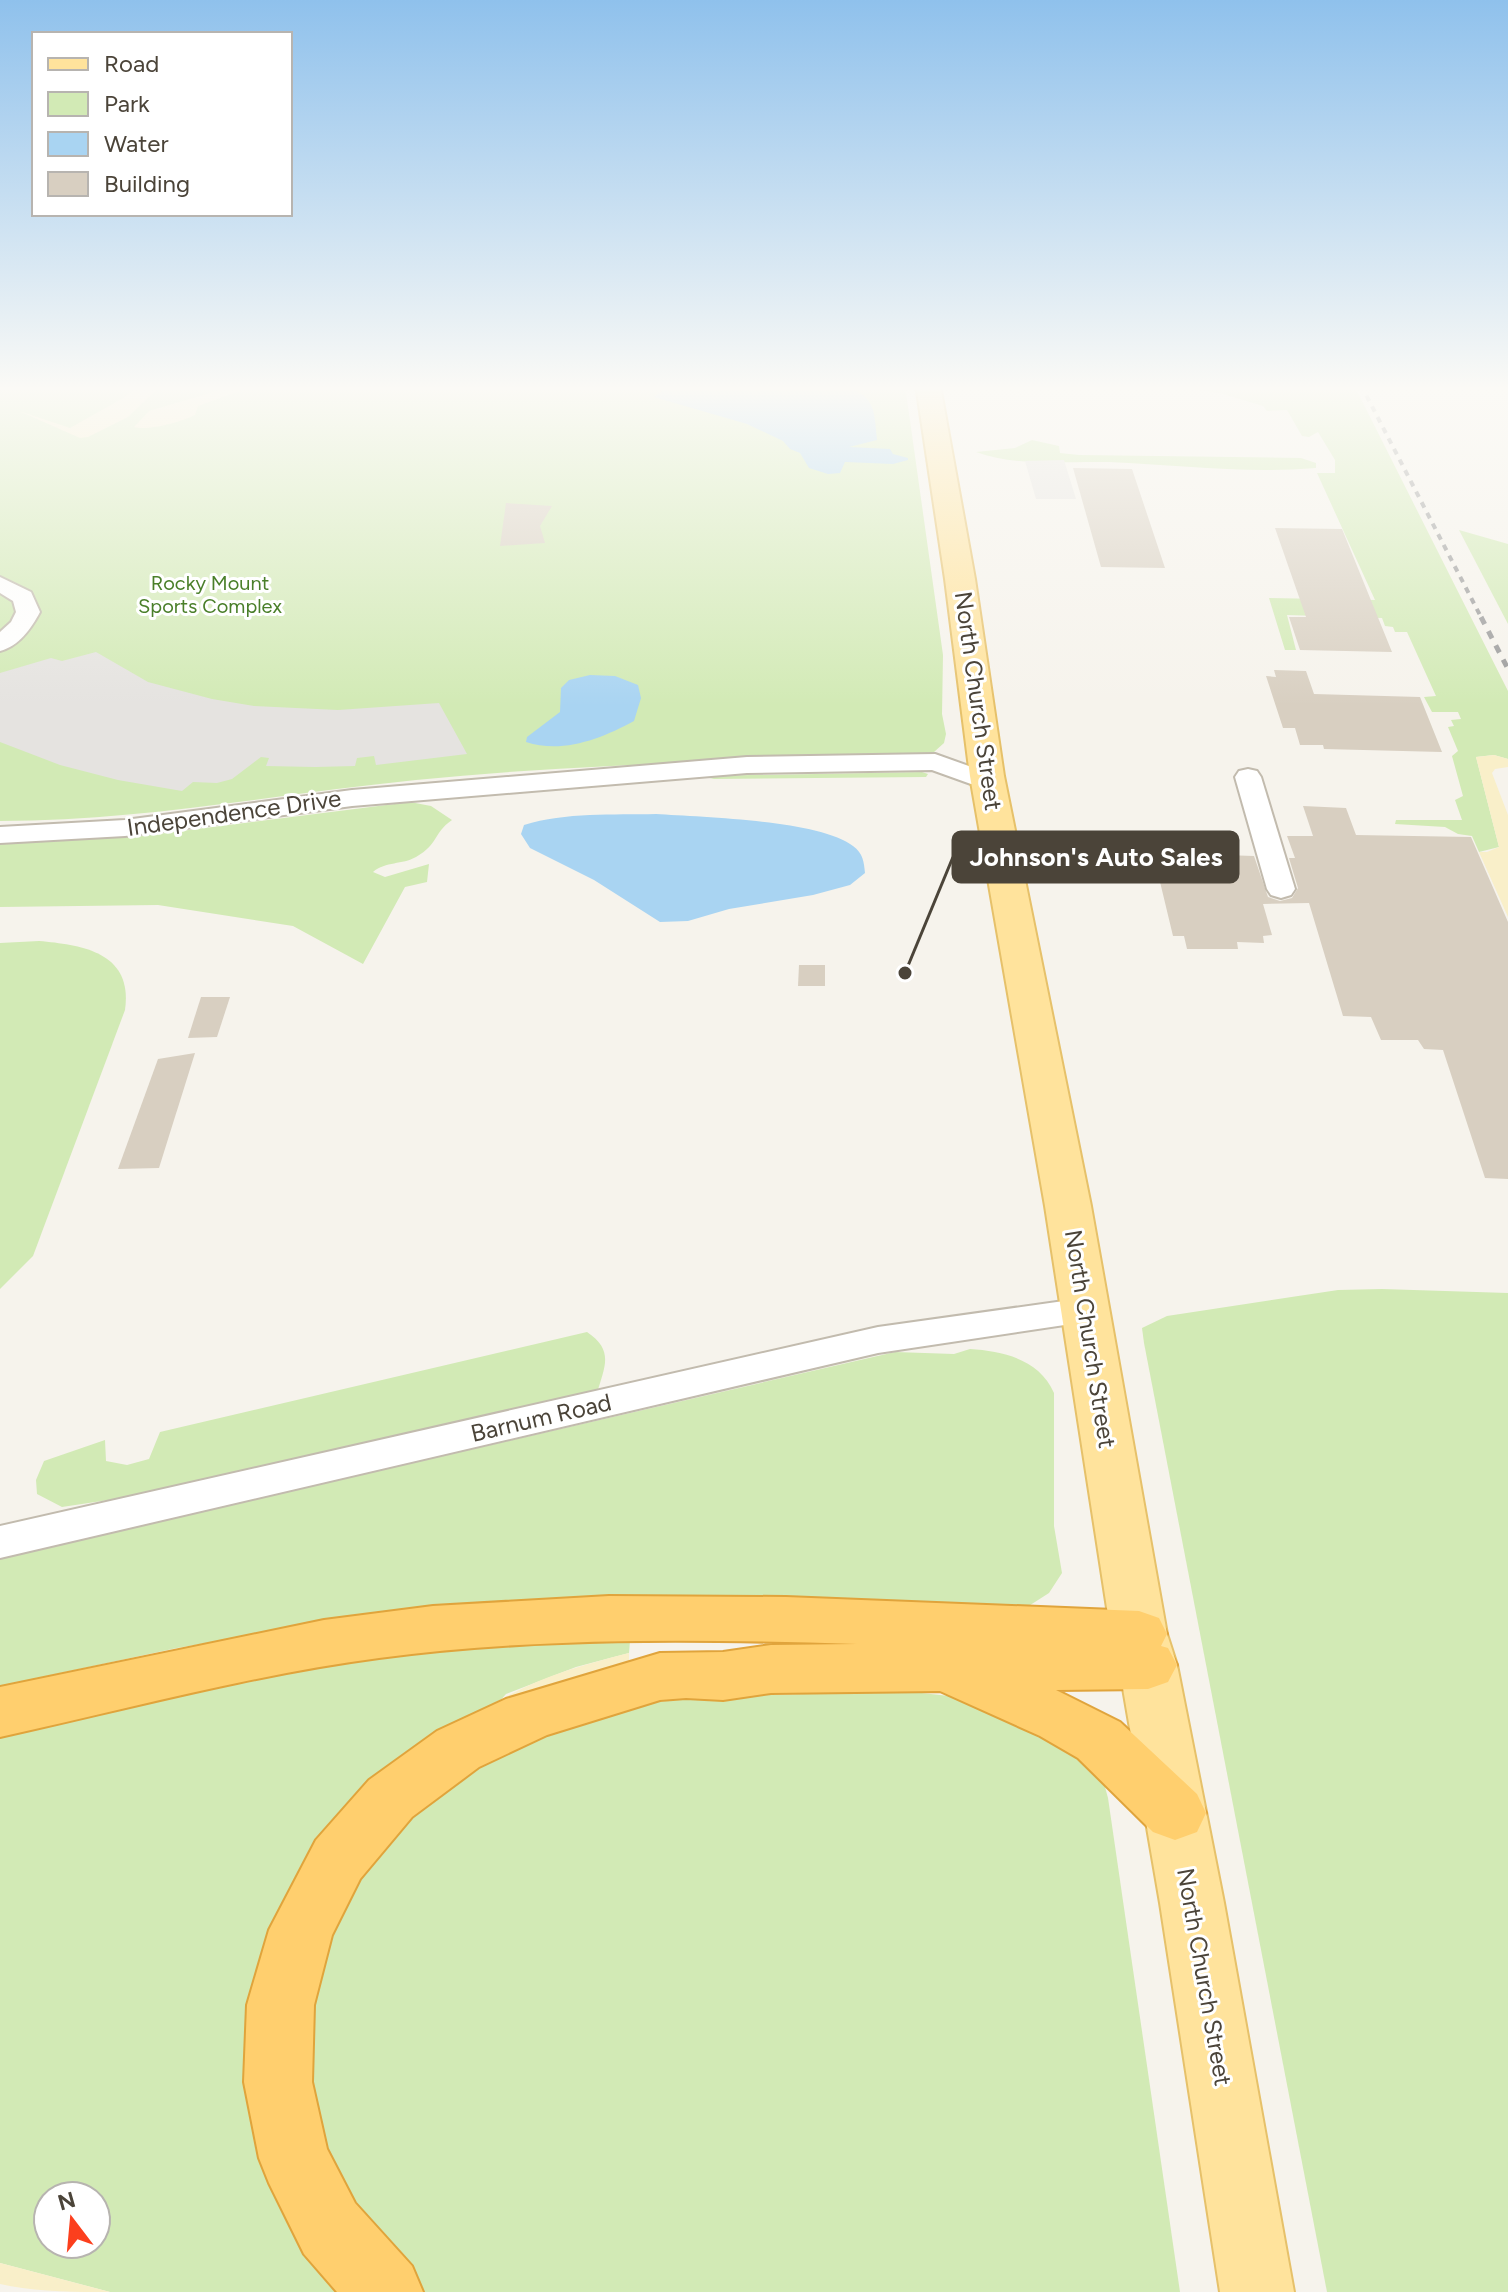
<svg xmlns="http://www.w3.org/2000/svg" width="1508" height="2292" font-family="Figtree,sans-serif">
	<style>
		.green { fill: #d2eab5; fill-rule: evenodd }
		.sand { fill: #f9efc9 }
		.parking { fill: #e5e3e0 }
		.water { fill: #a9d4f2 }
		.building { fill: #d8cfc1 }
		.lines { fill: none; stroke-linecap: round; stroke-linejoin: round }
		.minor-casing { stroke: #c2bbae; stroke-width: 4 }
		.major-casing { stroke: #e6c16a; stroke-width: 4 }
		.highway-casing { stroke: #e0a43c; stroke-width: 4 }
		.minor { fill: #fff; fill-rule: evenodd }
		.major { fill: #ffe39c; fill-rule: evenodd }
		.highway { fill: #ffcf6e; fill-rule: evenodd }
		.rail-far1 { stroke: #9a9a9a; stroke-width: 4; stroke-dasharray: 6 6; stroke-linecap: butt }
		.rail { stroke: #9a9a9a; stroke-width: 5; stroke-dasharray: 8 8; stroke-linecap: butt }
		.labels { text-anchor: middle; stroke-width: 6; stroke-linejoin: round; paint-order: stroke }
		.far-park-label { font-size: 20px; fill: #4a7f2a; stroke: #fff }
		.street-label { font-size: 24px; fill: #4b4439; stroke: #fff }
		.leader { fill: none; stroke: #4b4439; stroke-width: 3 }
		.callout-dot { fill: #4b4439; stroke: #fff; stroke-width: 3 }
		.callout { fill: #4b4439; stroke: #4b4439; stroke-width: 3 }
		.callout-label { font-size: 26px; text-anchor: middle; font-weight: bold; fill: #fff }
	</style>
	<rect width="100%" height="100%" fill="#f6f3ec"/>
	<g class="green">
		<path d="M 0,385 L 905,385 L 943,655 L 942,714 L 946,734 L 944,743 L 934,752 L 918,757 C 751,761 583,763 416,780 C 277,794 140,821 0,821 Z"/>
		<path d="M 1128,385 L 1339,385 L 1356,389 L 1508,691 L 1508,759 L 1494,755 L 1476,757 L 1499,847 L 1479,852 L 1472,836 L 1458,834 L 1445,827 L 1395,824 L 1396,820 L 1462,820 L 1455,800 L 1463,796 L 1452,756 L 1458,751 L 1448,727 L 1454,726 L 1451,720 L 1461,719 L 1458,712 L 1432,712 L 1424,697 L 1436,696 L 1407,632 L 1395,632 L 1393,627 L 1385,626 L 1382,618 L 1287,615 L 1296,650 L 1285,650 L 1269,598 L 1375,600 L 1317,473 L 1335,473 L 1335,460 L 1318,432 L 1309,437 L 1302,436 L 1287,410 L 1267,411 L 1263,406 L 1220,393 L 1173,386 Z"/>
		<path d="M 1032,440 L 1059,446 L 1060,453 L 1079,455 L 1301,458 L 1316,463 L 1316,468 C 1247,474 1178,465 1109,462 C 1066,461 1016,467 976,452 L 1015,448 Z"/>
		<path d="M 1459,530 L 1508,544 L 1508,624 Z"/>
		<path d="M 922,772 L 928,774 L 926,777 L 714,779 L 700,776 Z"/>
		<path d="M 410,802 L 431,806 L 452,820 C 433,833 439,844 416,857 C 402,865 386,861 373,872 L 385,877 L 429,864 L 427,882 L 405,887 L 363,964 L 293,926 L 158,905 L 0,907 L 0,843 L 142,836 Z"/>
		<path d="M 39,941 C 84,945 133,953 125,1010 L 33,1256 L 0,1289 L 0,943 Z"/>
		<path d="M 1382,1289 L 1508,1293 L 1508,2292 L 1327,2292 L 1144,1343 L 1142,1328 L 1167,1316 L 1338,1290 Z"/>
		<path d="M 587,1332 C 614,1350 605,1366 597,1393 L 135,1496 L 62,1507 L 37,1494 L 36,1480 L 44,1461 L 105,1440 L 106,1461 L 127,1465 L 149,1459 L 160,1432 Z"/>
		<path d="M 970,1349 C 1004,1351 1040,1360 1054,1393 L 1054,1526 L 1062,1573 L 1049,1593 L 1024,1609 L 312,1625 L 177,1648 L 0,1686 L 0,1558 L 895,1352 L 954,1354 Z"/>
		<path d="M 630,1641 L 629,1653 L 576,1667 L 506,1694 L 263,1972 L 345,2292 L 110,2292 L 0,2263 L 0,1727 C 95,1709 190,1687 286,1671 C 399,1652 515,1645 630,1641 ZM 48,2196 L 96,2196 L 96,2244 L 48,2244 Z"/>
		<path d="M 903,1691 L 977,1699 L 1043,1725 L 1101,1772 L 1108,1798 L 1180,2292 L 422,2292 L 341,2197 L 304,2108 L 300,2022 L 351,1872 L 455,1778 L 526,1739 L 614,1707 L 700,1697 Z"/>
	</g>
	<g class="sand">
		<path d="M 139,385 L 161,385 L 128,417 L 88,437 L 80,438 L 19,411 L 70,428 L 125,397 Z"/>
		<path d="M 237,385 L 257,385 L 198,406 L 195,415 C 181,422 148,431 134,427 L 149,411 Z"/>
		<path d="M 1494,755 L 1508,759 L 1508,767 L 1495,769 L 1492,773 L 1508,815 L 1508,917 L 1479,852 L 1487,852 L 1499,847 L 1476,757 Z"/>
		<path d="M 629,1653 L 629,1661 L 551,1684 L 471,1718 C 522,1683 569,1668 629,1653 Z"/>
		<path d="M 0,2263 L 110,2292 C 73,2292 36,2292 0,2284 Z"/>
	</g>
	<g class="parking">
		<path d="M 1064,460 L 1076,499 L 1036,499 L 1025,461 Z"/>
		<path d="M 96,652 L 148,682 L 212,699 L 254,706 L 338,710 L 439,703 L 467,754 L 376,765 L 374,756 L 357,758 L 355,766 L 315,767 L 266,766 L 269,758 L 261,757 L 232,779 L 217,783 L 193,782 L 182,791 L 118,780 L 60,765 L 0,742 L 0,673 L 51,658 L 62,661 Z"/>
	</g>
	<g class="water">
		<path d="M 670,385 L 840,385 C 875,395 874,407 877,440 L 849,447 L 890,449 L 893,454 L 908,458 L 908,460 L 893,464 L 845,462 L 840,473 L 828,474 L 809,468 L 800,453 L 790,449 L 783,441 L 747,424 L 654,397 Z"/>
		<path d="M 590,675 L 615,676 L 638,685 L 641,698 L 634,721 C 601,739 562,754 526,742 L 527,737 L 560,712 L 561,688 L 569,680 Z"/>
		<path d="M 656,814 C 701,817 820,820 853,846 C 863,853 864,862 865,873 L 850,885 L 813,895 L 729,909 L 688,921 L 660,922 L 594,880 L 530,848 L 521,834 L 524,825 C 566,812 613,815 656,814 Z"/>
	</g>
	<g class="building">
		<path d="M 1073,468 L 1132,469 L 1165,568 L 1101,567 Z"/>
		<path d="M 506,503 L 552,506 L 540,526 L 545,543 L 500,546 Z"/>
		<path d="M 1275,528 L 1342,529 L 1392,652 L 1300,650 L 1289,617 L 1306,617 Z"/>
		<path d="M 1274,670 L 1306,671 L 1314,694 L 1420,697 L 1442,752 L 1324,749 L 1323,745 L 1300,745 L 1295,728 L 1283,728 L 1266,676 L 1276,677 Z"/>
		<path d="M 1303,806 L 1346,808 L 1356,835 L 1471,837 L 1508,922 L 1508,1179 L 1485,1178 L 1443,1050 L 1424,1049 L 1418,1040 L 1381,1040 L 1371,1017 L 1343,1016 L 1309,903 L 1263,904 L 1272,935 L 1263,936 L 1264,943 L 1237,942 L 1238,949 L 1187,949 L 1184,936 L 1173,936 L 1155,861 L 1170,860 L 1167,850 L 1224,851 L 1224,855 L 1254,856 L 1268,897 L 1280,901 L 1292,898 L 1298,888 L 1289,858 L 1295,858 L 1287,836 L 1313,836 Z"/>
		<path d="M 799,965 L 825,965 L 825,986 L 798,986 Z"/>
		<path d="M 201,997 L 230,997 L 217,1037 L 188,1038 Z"/>
		<path d="M 195,1053 L 159,1168 L 118,1169 L 158,1059 Z"/>
	</g>
	<g class="lines">
		<g class="minor-casing">
			<g id="minor">
				<path d="M 0,577 L 31,592 L 40,612 C 31,629 19,646 0,651 L 0,632 L 11,622 L 16,612 L 13,601 L 0,593 Z"/>
				<path d="M 935,754 L 980,770 L 984,776 L 980,782 L 971,784 L 932,770 L 747,773 L 352,806 L 125,836 L 0,843 L 0,827 L 125,820 L 352,790 L 747,757 Z"/>
				<path d="M 1248,769 L 1257,771 L 1261,777 L 1295,889 L 1291,895 L 1281,898 L 1271,895 L 1267,889 L 1235,777 L 1239,771 Z"/>
				<path d="M 1085,1298 L 1098,1302 L 1104,1311 L 1098,1320 L 878,1353 L 0,1558 L 0,1526 L 878,1327 Z"/>
			</g>
		</g>
		<g class="major-casing">
			<path id="major" d="M 916,385 L 940,385 L 975,579 L 1004,776 L 1091,1206 L 1167,1634 L 1177,1665 L 1224,1903 L 1294,2292 L 1220,2292 L 1160,1903 L 1119,1665 L 1111,1634 L 1045,1206 L 970,776 L 945,579 Z"/>
		</g>
		<g class="highway-casing">
			<path id="highway" d="M 609,1596 L 786,1597 L 1139,1611 L 1159,1618 L 1167,1634 L 1161,1646 L 1168,1648 L 1177,1665 L 1168,1682 L 1148,1689 L 1056,1690 L 1120,1722 L 1197,1794 L 1206,1813 L 1197,1832 L 1175,1840 L 1153,1832 L 1078,1758 L 1040,1736 L 940,1691 L 771,1693 L 723,1700 L 686,1698 L 660,1700 L 547,1735 L 479,1767 L 412,1817 L 360,1879 L 332,1935 L 314,2005 L 312,2082 L 327,2149 L 355,2203 L 412,2266 L 423,2292 L 337,2292 L 304,2254 L 269,2183 L 259,2158 L 244,2082 L 247,2005 L 269,1930 L 316,1840 L 369,1780 L 437,1731 L 506,1699 L 660,1653 L 723,1652 L 771,1645 L 857,1644 C 698,1639 537,1637 379,1658 C 251,1675 126,1709 0,1737 L 0,1687 L 324,1620 L 433,1606 Z"/>
		</g>
		<use href="#minor" class="minor"/>
		<use href="#major" class="major"/>
		<use href="#highway" class="highway"/>
		<path class="rail-far1" d="M 1361,385 L 1482,619"/>
		<path class="rail" d="M 1481,617 L 1508,669"/>
	</g>
	<linearGradient id="sky" x2="0" y2="1"><stop stop-color="#8fc1ec"/><stop offset="0.55" stop-color="#fbfaf6"/><stop offset="1" stop-color="#fbfaf6" stop-opacity="0"/></linearGradient>
	<rect width="1508" height="706" fill="url(#sky)"/>
	<g class="labels">
		<g class="far-park-label">
			<text x="210" y="590">Rocky Mount<tspan x="210" dy="23">Sports Complex</tspan></text>
		</g>
		<g class="street-label">
			<text transform="translate(978 701) rotate(82)" y="8">North Church Street</text>
			<text transform="translate(234 813) rotate(-8)" y="8">Independence Drive</text>
			<text transform="translate(1090 1339) rotate(81)" y="8">North Church Street</text>
			<text transform="translate(541 1418) rotate(-13)" y="8">Barnum Road</text>
			<text transform="translate(1204 1977) rotate(80)" y="8">North Church Street</text>
		</g>
	</g>
	<path class="leader" d="M905 973L953 857"/>
	<circle class="callout-dot" cx="905" cy="973" r="8"/>
	<rect class="callout" x="953" y="832" width="285" height="50" rx="8"/>
	<g class="callout-label">
		<text x="1096" y="866">Johnson's Auto Sales</text>
	</g>
	<rect x="32" y="32" width="260" height="184" fill="#ffffff" stroke="#b7b4b0" stroke-width="2"/>
	<rect x="48" y="58" width="40" height="12" fill="#ffe39c" stroke="#b7b4b0" stroke-width="2"/>
	<text x="104" y="72" font-size="24" fill="#4b4439">Road</text>
	<rect x="48" y="92" width="40" height="24" fill="#d2eab5" stroke="#b7b4b0" stroke-width="2"/>
	<text x="104" y="112" font-size="24" fill="#4b4439">Park</text>
	<rect x="48" y="132" width="40" height="24" fill="#a9d4f2" stroke="#b7b4b0" stroke-width="2"/>
	<text x="104" y="152" font-size="24" fill="#4b4439">Water</text>
	<rect x="48" y="172" width="40" height="24" fill="#d8cfc1" stroke="#b7b4b0" stroke-width="2"/>
	<text x="104" y="192" font-size="24" fill="#4b4439">Building</text>
	<g transform="translate(72 2220) rotate(344)"><circle r="38" fill="#ffffff" stroke="#b7b4b0" stroke-width="2"/>
	<path d="M0-6L14 30L0 20L-14 30Z" fill="#fc3f1d"/>
	<text y="-12" font-size="22" font-weight="bold" text-anchor="middle" fill="#4b4439">N</text>
	</g>
</svg>
